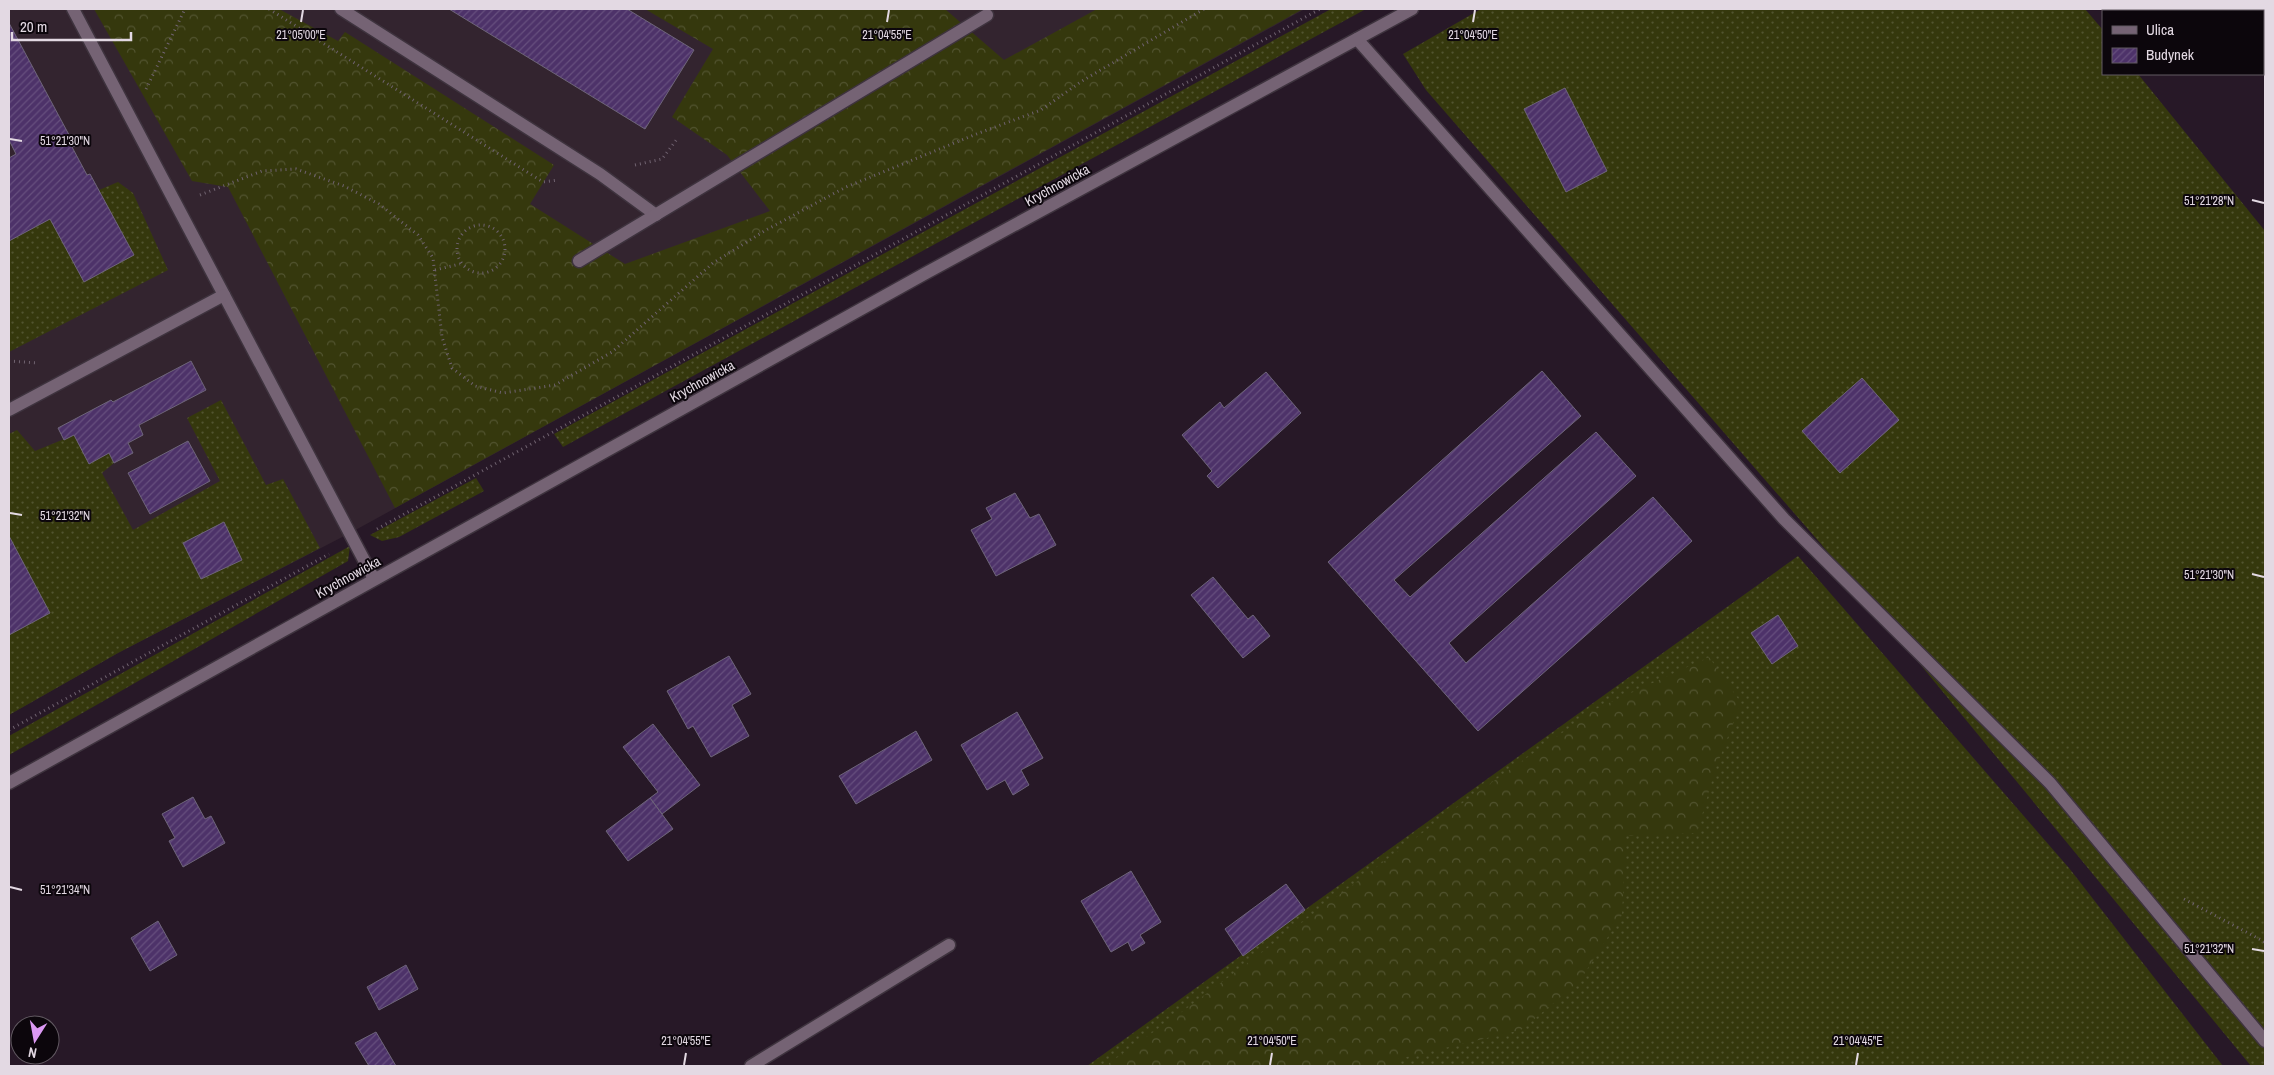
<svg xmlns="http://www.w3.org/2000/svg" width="2274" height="1075" font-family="'Archivo Narrow',sans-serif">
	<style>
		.medical { fill: #33242f }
		.grass { fill: url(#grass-dots) }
		.forest { fill: url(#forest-crowns) }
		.building { fill: url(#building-hatch); stroke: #6e657a }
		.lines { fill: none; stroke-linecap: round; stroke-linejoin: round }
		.minor-casing { stroke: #3e333e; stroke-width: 15 }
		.path { stroke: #706370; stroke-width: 3; stroke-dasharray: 1 4; stroke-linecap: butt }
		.minor { stroke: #756374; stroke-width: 12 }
		.ticks { fill: none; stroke: #e3d9e3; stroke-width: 2 }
		.labels { text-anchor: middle; stroke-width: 4; stroke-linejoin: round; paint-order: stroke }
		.street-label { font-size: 14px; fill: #e3d9e3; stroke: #0c060c }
		.ticks-label { font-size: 12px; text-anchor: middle; fill: #e3d9e3; stroke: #0c060c; stroke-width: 4; stroke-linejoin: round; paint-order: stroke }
	</style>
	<defs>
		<pattern id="grass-dots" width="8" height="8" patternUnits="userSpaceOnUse" patternTransform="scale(1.25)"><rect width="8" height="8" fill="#35380d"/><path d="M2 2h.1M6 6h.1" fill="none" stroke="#525430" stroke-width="1.8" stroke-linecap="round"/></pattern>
		<pattern id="forest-crowns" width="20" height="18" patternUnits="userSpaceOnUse" patternTransform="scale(1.25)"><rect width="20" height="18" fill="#35380d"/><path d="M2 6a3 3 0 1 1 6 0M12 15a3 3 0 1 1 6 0" fill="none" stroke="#525430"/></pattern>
		<pattern id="building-hatch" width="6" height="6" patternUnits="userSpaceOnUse" patternTransform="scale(1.25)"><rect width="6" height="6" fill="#4d3269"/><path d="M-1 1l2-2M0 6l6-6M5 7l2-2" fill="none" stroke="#664f7e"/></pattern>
	</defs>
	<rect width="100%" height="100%" fill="#271827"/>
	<path class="medical" d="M 9,9 L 1305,9 L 350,533 L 118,653 L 9,715 Z"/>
	<g class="grass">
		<path d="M 1331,9 L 1366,9 L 563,447 L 554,434 Z"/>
		<path d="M 1481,9 L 2085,9 L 2103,30 L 2103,74 L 2138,74 L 2265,231 L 2265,1066 L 2251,1066 L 1821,544 L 1426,90 L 1403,54 Z"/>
		<path d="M 118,182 L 133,193 L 168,270 L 9,352 L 9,241 L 50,219 L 134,255 L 99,190 Z"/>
		<path d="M 221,400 L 266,485 L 283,479 L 320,548 L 118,653 L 9,715 L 9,434 L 17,430 L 35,451 L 74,435 L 89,464 L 109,453 L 114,463 L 102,473 L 133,530 L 220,481 L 187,418 Z"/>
		<path d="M 476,478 L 484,491 L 399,537 L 382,541 L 370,535 Z"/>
		<path d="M 350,546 L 348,561 L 9,755 L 9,736 Z"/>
		<path d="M 1798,556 L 2069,868 L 2223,1066 L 1087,1066 Z"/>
	</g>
	<g class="forest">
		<path d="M 94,9 L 279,9 L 338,41 L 345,32 L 554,165 L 530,204 L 625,264 L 770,211 L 727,155 L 672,117 L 713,49 L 645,9 L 945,9 L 1004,60 L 1097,9 L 1303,9 L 395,508 L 228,187 L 192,181 Z"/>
		<path d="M 1709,657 L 1741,703 L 1715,770 L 1697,833 L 1626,836 L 1622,915 L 1579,982 L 1521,1030 L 1398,1059 L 1395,1066 L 1105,1066 L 1179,1014 L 1464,802 L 1596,709 Z"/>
	</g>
	<g class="building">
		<path d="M 449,9 L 627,9 L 694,50 L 645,129 Z"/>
		<path d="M 9,23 L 75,146 L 72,147 L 87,175 L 90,174 L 134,255 L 84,282 L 50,219 L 9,241 L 9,158 L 16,154 L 9,140 Z"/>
		<path d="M 1565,88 L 1607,171 L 1566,192 L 1524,109 Z"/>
		<path d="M 191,361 L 206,390 L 139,425 L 143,435 L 128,443 L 133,453 L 114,463 L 109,453 L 89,464 L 74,435 L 64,440 L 58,428 L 111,400 L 113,402 Z"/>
		<path d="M 1542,371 L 1581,416 L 1394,580 L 1410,597 L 1596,432 L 1636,476 L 1449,643 L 1466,663 L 1653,497 L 1692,541 L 1478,731 L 1328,562 Z"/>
		<path d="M 1266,372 L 1301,413 L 1218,488 L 1207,476 L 1212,471 L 1182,435 L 1220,402 L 1224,408 Z"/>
		<path d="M 1862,378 L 1899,420 L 1840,473 L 1802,431 Z"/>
		<path d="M 188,441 L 210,481 L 150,514 L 128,473 Z"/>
		<path d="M 1015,493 L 1030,518 L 1039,514 L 1056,545 L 996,576 L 971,530 L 992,519 L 986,508 Z"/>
		<path d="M 224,522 L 242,560 L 201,579 L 183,543 Z"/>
		<path d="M 9,536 L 50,613 L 9,635 Z"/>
		<path d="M 1213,577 L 1248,619 L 1253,615 L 1270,636 L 1243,658 L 1191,595 Z"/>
		<path d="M 1778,615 L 1798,646 L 1772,664 L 1751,633 Z"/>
		<path d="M 729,656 L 751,694 L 732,705 L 749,736 L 711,757 L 693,726 L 688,729 L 667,691 Z"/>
		<path d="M 1017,712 L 1043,758 L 1021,770 L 1029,785 L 1013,795 L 1005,780 L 987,790 L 961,745 Z"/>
		<path d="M 653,724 L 700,785 L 662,814 L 650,798 L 658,792 L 623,747 Z"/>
		<path d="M 916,731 L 932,760 L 856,804 L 839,776 Z"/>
		<path d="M 193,797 L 205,819 L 211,816 L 225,843 L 183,867 L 169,841 L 175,838 L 162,814 Z"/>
		<path d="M 650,798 L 673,829 L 628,861 L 606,831 Z"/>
		<path d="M 1131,871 L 1161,922 L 1140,935 L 1145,943 L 1132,951 L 1128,942 L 1111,952 L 1081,901 Z"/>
		<path d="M 1286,884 L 1305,910 L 1243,956 L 1225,929 Z"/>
		<path d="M 158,921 L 177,955 L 150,971 L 131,938 Z"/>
		<path d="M 406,965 L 418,989 L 379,1010 L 367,987 Z"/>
		<path d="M 376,1032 L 396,1066 L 369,1066 L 355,1043 Z"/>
	</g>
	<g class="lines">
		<g class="minor-casing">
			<g id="minor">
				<path d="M 73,9 L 374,579"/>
				<path d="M 341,9 L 600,174 L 656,215"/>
				<path d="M 1357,39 L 1784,519 L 2050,783 L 2265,1041"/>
				<path d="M 579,261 L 987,15"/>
				<path d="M 9,410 L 224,295"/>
				<path d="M 9,783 L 926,273 L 1412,9"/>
				<path d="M 751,1066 L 949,945"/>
			</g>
		</g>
		<g class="path">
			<path d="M 269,9 L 543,182 L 558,180"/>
			<path d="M 146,89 L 185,9"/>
			<path d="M 635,165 L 662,159 L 677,139"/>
			<path d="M 200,195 L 262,171 L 296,169 L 344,186 L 379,204 L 418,235 L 433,258 L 442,337 L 452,368 L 475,386 L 503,393 L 555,385 L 612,352 L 713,263 L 766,230 L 846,187 L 979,133 L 1041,110 L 1082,81 L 1204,9"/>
			<circle cx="481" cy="249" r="24"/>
			<path d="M 435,270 L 460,264"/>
			<path d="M 9,361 L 38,363"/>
			<path d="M 377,529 L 1320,9"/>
			<path d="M 9,730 L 329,554"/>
			<path d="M 2184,899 L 2265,942"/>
		</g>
		<use href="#minor" class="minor"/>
	</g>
	<path class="ticks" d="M 301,22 L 303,10M 887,22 L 889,10M 1473,22 L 1475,10M 10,139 L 22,141M 2252,200 L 2264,203M 10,513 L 22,515M 2252,574 L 2264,577M 10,887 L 22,890M 2252,949 L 2264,951M 684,1065 L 686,1053M 1270,1065 L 1272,1053M 1856,1065 L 1858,1053"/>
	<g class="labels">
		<g class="street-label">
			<text transform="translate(1057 185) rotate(-29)" y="5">Krychnowicka</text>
			<text transform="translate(702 381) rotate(-29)" y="5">Krychnowicka</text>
			<text transform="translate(348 577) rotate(-29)" y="5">Krychnowicka</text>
		</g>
	</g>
	<g class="ticks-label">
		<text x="301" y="39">21°05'00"E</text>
		<text x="887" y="39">21°04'55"E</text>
		<text x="1473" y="39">21°04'50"E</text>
		<text x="65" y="145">51°21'30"N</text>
		<text x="2209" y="205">51°21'28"N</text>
		<text x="65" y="520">51°21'32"N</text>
		<text x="2209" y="579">51°21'30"N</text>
		<text x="65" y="894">51°21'34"N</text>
		<text x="2209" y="953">51°21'32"N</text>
		<text x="686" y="1045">21°04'55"E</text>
		<text x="1272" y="1045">21°04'50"E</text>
		<text x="1858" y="1045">21°04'45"E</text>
	</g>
	<rect width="2274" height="1075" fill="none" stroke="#e3d9e3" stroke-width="20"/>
	<rect x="2102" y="10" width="162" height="65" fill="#0c060c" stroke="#625a62"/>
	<rect x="2112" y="26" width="25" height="8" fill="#756374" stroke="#625a62"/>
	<text x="2146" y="35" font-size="15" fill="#e3d9e3">Ulica</text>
	<rect x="2112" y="48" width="25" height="15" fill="url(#building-hatch)" stroke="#625a62"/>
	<text x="2146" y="60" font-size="15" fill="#e3d9e3">Budynek</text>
	<g transform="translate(35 1040) rotate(191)"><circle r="24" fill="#0c060c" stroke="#625a62"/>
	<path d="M0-4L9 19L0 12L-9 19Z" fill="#dc99f4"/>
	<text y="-8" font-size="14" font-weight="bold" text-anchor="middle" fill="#e3d9e3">N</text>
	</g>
	<path d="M12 32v8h119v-8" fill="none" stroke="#e3d9e3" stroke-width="2.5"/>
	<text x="20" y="32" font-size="15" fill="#e3d9e3" stroke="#0c060c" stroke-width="4" paint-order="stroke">20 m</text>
</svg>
